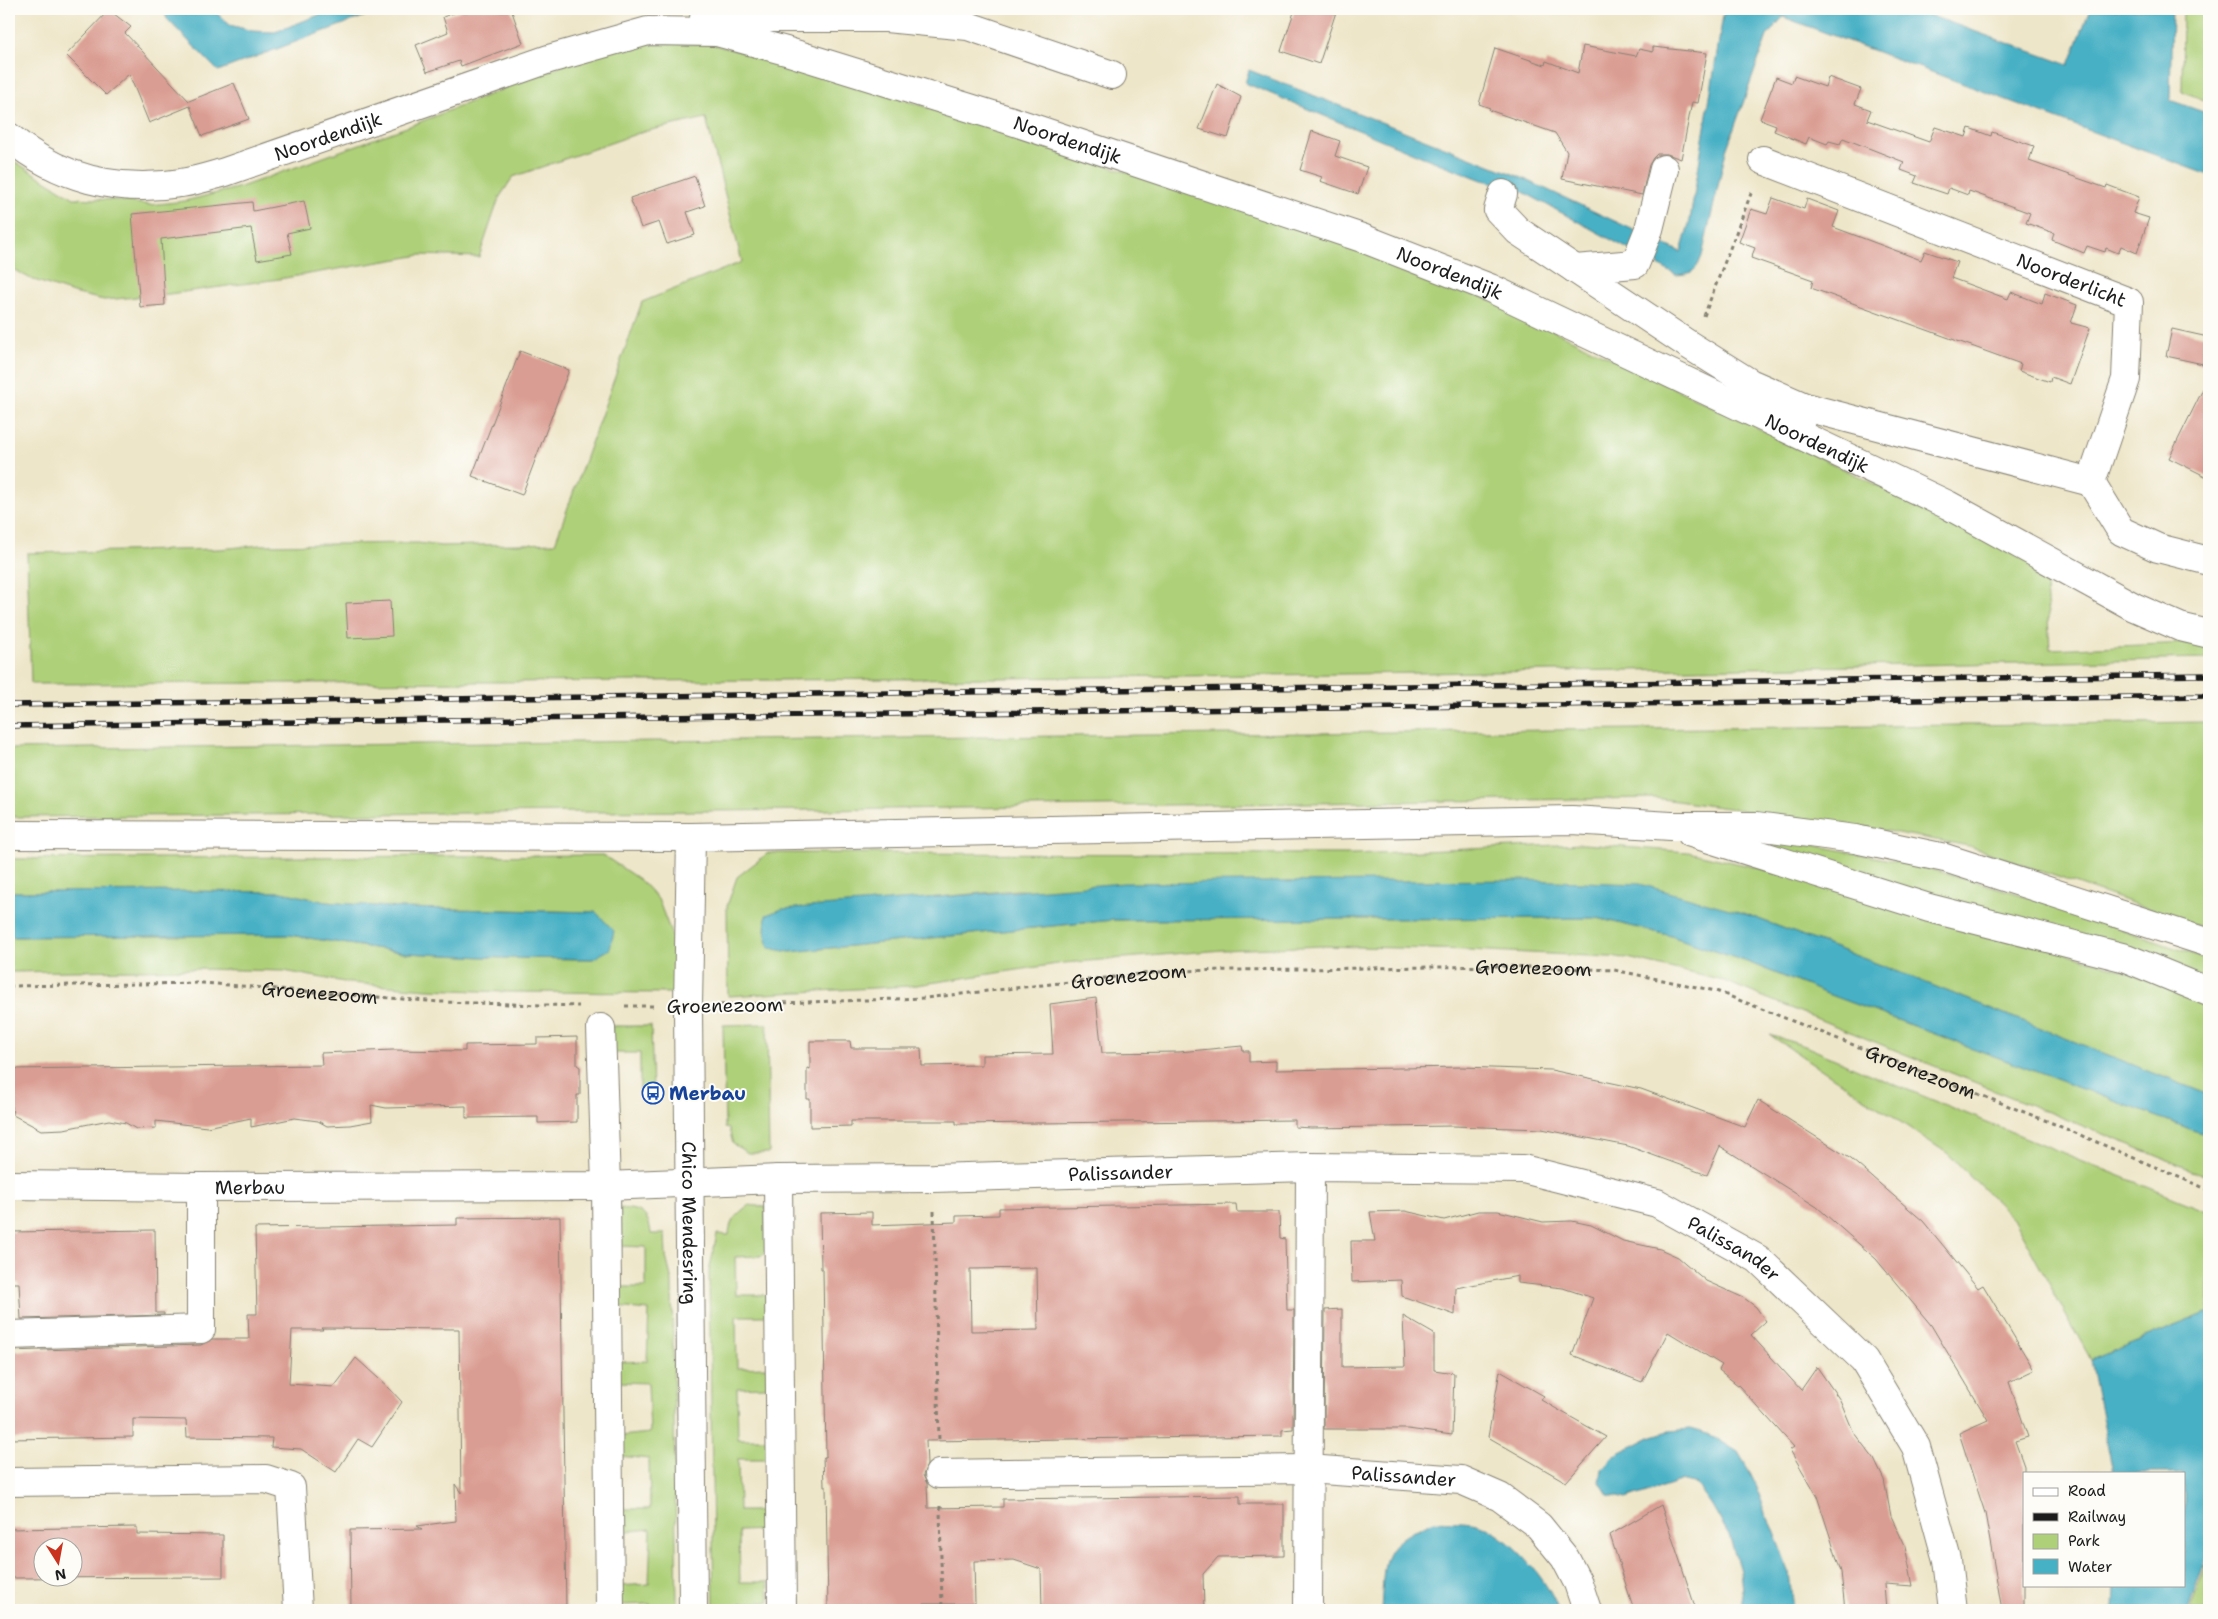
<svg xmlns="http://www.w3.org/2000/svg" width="2218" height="1619" font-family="'Shantell Sans',sans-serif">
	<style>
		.green { fill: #aed078; stroke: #65764a }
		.water { fill: #46b0c5; stroke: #316670 }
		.building { fill: #da9d93; fill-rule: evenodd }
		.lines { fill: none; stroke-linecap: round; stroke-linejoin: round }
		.minor-casing { stroke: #858172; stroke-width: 30 }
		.path { stroke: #858172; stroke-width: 3; stroke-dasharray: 4 4; stroke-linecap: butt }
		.minor { stroke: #fff; stroke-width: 28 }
		.rail-casing { stroke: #1c1c1c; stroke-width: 5.5 }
		.rail { stroke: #fdfcf7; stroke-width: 4; stroke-dasharray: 11; stroke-linecap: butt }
		.labels { text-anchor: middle; stroke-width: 4; stroke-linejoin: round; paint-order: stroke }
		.street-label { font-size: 19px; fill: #1c1c1c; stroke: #fdfcf7 }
		.transit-label { font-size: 19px; font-weight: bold; fill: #164399; stroke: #fdfcf7; text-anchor: start }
	</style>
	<rect width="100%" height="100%" fill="#fdfcf7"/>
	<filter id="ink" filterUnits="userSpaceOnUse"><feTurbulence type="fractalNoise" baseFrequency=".02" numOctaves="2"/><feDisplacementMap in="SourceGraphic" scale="10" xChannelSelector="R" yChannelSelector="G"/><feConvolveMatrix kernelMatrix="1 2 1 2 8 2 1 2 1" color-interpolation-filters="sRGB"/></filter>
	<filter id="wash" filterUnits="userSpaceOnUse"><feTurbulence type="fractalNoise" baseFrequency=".0096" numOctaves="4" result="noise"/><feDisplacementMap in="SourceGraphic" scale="20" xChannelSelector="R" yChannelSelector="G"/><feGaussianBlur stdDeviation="1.12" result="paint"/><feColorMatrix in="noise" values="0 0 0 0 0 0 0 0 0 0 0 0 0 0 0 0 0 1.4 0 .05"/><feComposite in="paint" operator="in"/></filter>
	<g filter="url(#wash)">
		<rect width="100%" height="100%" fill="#eee6c9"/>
		<g class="green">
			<path d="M 2183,9 L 2209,9 L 2209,102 L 2182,91 Z"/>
			<path d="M 631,43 L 711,44 L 836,78 L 1420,267 L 1854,474 L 2045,570 L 2050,649 L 2209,642 L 2209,659 C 1483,675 757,682 31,684 L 27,553 L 220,549 L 260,545 L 418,543 L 441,546 L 555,543 L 642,302 L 742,262 L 706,118 L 642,132 L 513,177 L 499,198 L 479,257 L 421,255 L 279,279 L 169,294 L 104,300 L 73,293 L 31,279 L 9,267 L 9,158 L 74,198 L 115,200 L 150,205 L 185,201 L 241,187 L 415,124 L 571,62 Z"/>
			<path d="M 2209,722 L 2209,930 L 1969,846 L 1865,827 L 1655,798 L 822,810 L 9,817 L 9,749 Z"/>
			<path d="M 1751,833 L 1906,863 L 1971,880 L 2029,897 L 2209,960 L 2209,982 L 1751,843 Z"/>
			<path d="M 1583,844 L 1688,852 L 1789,875 L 2118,968 L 2209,1004 L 2209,1095 L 1886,967 L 1740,912 L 1016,890 L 927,898 L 790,952 L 1113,920 L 1597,918 L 1668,935 L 1750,963 L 1822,992 L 2209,1136 L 2209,1177 L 1724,981 L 1628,958 L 1470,950 L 1323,946 L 1222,950 L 1064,963 L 910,986 L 728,996 L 727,906 L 737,877 L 768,853 L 1353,854 Z"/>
			<path d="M 603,855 L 640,880 L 658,899 L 673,938 L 675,993 L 505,992 L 428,989 L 350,983 L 284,971 L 199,969 L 9,972 L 9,937 L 289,935 L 407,953 L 503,958 L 593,959 L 596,912 L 400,908 L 326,902 L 282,892 L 9,892 L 9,859 Z"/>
			<path d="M 767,1024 L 769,1153 L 748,1153 L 733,1144 L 729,1129 L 725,1128 L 723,1025 Z"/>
			<path d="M 612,1026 L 651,1026 L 653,1092 L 640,1093 L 640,1053 L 612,1053 Z"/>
			<path d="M 1770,1035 L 1805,1046 L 1876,1077 L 2209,1212 L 2209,1312 L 2091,1360 L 2013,1218 L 1947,1153 Z"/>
			<path d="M 749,1205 L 765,1207 L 767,1252 L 761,1256 L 735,1257 L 736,1295 L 764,1295 L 768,1299 L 768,1313 L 765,1316 L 736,1316 L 737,1368 L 766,1367 L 768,1370 L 769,1385 L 765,1387 L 737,1388 L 738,1439 L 766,1439 L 770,1443 L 769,1456 L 766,1459 L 738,1459 L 739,1511 L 768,1511 L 768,1530 L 739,1531 L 740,1582 L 768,1582 L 769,1602 L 741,1603 L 740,1610 L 714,1610 L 709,1272 L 717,1234 L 729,1235 C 729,1220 738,1213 749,1205 Z"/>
			<path d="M 617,1208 C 638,1209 649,1211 651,1234 L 665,1234 L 666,1257 L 672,1281 L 677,1610 L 651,1610 L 650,1604 L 620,1605 L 619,1586 L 649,1584 L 651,1529 L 620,1532 L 620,1509 L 650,1509 L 649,1459 L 619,1456 L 620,1436 L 650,1433 L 648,1383 L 618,1382 L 616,1362 L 647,1361 L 649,1310 L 615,1307 L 618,1287 L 646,1287 L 646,1247 L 618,1246 Z"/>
			<path d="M 2209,1557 L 2209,1610 L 2190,1610 Z"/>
		</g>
		<g class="water">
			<path d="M 163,9 L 212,9 L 230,25 L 253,31 L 275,32 L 334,9 L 384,9 L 218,71 L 167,19 Z"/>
			<path d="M 1724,9 L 1912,9 L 2069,65 L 2090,9 L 2172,9 L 2170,100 L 2209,114 L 2209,175 L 1783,17 L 1767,36 L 1726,151 L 1702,256 C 1696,271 1693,274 1676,275 L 1514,187 L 1482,180 L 1423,157 L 1245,83 L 1249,70 L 1518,176 L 1681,252 L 1690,220 Z"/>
			<path d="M 1526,880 L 1640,884 L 1740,912 L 1886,967 L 2209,1095 L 2209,1136 L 1822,992 L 1750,963 L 1668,935 L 1597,918 L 1113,920 L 790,952 L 769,948 L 765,930 L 766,915 L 782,909 L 1124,883 Z"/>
			<path d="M 194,891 L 282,892 L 326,902 L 400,908 L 596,912 L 614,931 L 610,949 L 593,959 L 503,958 L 407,953 L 289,935 L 9,937 L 9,892 Z"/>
			<path d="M 2209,1312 L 2209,1550 L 2188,1610 L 2113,1610 L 2114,1585 L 2184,1585 L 2184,1473 L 2113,1473 L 2091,1360 Z"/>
			<path d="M 1690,1429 L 1711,1435 L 1738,1452 L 1751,1474 L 1789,1571 L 1793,1610 L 1744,1610 L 1740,1571 L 1729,1535 L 1711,1504 L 1697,1485 L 1680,1481 L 1626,1499 L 1608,1495 L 1600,1482 L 1602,1469 L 1613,1456 L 1650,1437 L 1669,1431 Z"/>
			<path d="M 1434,1521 C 1447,1522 1464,1521 1477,1524 C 1508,1533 1549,1580 1558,1610 L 1381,1610 C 1385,1554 1379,1546 1434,1521 Z"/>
		</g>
		<g id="blocks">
			<g class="building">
				<path d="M 464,9 L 511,9 L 523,43 L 461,66 L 459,61 L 427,72 L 416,45 L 448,32 L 443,17 Z"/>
				<path d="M 1295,9 L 1337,9 L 1319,64 L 1281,51 Z"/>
				<path d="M 109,10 L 131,27 L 125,33 L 189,101 L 234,83 L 249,119 L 202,136 L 190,106 L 149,123 L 129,74 L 106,95 L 66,55 Z"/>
				<path d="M 1583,46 L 1636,56 L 1639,49 L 1653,52 L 1653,47 L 1707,53 L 1698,103 L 1692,102 L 1681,159 L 1667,154 L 1657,154 L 1653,158 L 1649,165 L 1642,195 L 1562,179 L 1567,152 L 1555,133 L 1489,110 L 1490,108 L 1479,104 L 1495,48 L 1545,65 L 1546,61 L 1578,73 Z"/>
				<path d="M 1794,76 L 1825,87 L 1828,77 L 1861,89 L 1855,104 L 1871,110 L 1867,120 L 1929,142 L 1935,127 L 1966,137 L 1969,128 L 1991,136 L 1992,132 L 2034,146 L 2029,161 L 2106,188 L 2107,185 L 2139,197 L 2133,213 L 2149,218 L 2137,253 L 2121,246 L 2118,253 L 2106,248 L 2105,252 L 2087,246 L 2084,253 L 2052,240 L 2054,233 L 2026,223 L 2030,213 L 1969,191 L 1968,195 L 1949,188 L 1947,194 L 1914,183 L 1917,176 L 1901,170 L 1904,162 L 1843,138 L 1840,144 L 1829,141 L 1827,144 L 1809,137 L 1806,144 L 1774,131 L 1776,125 L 1760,119 L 1776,77 L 1792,83 Z"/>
				<path d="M 1217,84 L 1241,97 L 1228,138 L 1199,129 Z"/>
				<path d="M 1312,131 L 1340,141 L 1335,156 L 1367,167 L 1358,194 L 1320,181 L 1322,177 L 1300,170 Z"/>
				<path d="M 695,176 L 705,206 L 687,212 L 695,235 L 667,244 L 659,222 L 641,228 L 630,198 Z"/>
				<path d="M 1773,198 L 1804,209 L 1807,199 L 1839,211 L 1833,227 L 1921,260 L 1925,251 L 1957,262 L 1951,278 L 2008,299 L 2011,292 L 2042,304 L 2045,293 L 2077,305 L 2071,323 L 2090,328 L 2070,384 L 2051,377 L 2050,382 L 2019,371 L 2021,364 L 1811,288 L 1813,280 L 1751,258 L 1755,248 L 1739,242 L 1751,209 L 1767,214 Z"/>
				<path d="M 304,201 L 310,228 L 287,233 L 292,254 L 257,260 L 251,228 L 161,239 L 165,305 L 140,307 L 132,214 L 252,202 L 253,211 Z"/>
				<path d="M 2172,329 L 2208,337 L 2203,364 L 2166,356 Z"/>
				<path d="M 520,351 L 569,370 L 522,495 L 472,476 Z"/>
				<path d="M 2209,377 L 2209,478 L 2169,458 Z"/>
				<path d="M 390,601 L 392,636 L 348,638 L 346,603 Z"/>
				<path d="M 1096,998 L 1102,1053 L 1179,1052 L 1242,1046 L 1243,1051 L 1249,1051 L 1249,1062 L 1276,1061 L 1276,1070 L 1462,1067 L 1551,1070 L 1641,1089 L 1745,1127 L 1758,1100 L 1851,1159 L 1923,1221 L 1978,1288 L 1983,1285 L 2034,1370 L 2009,1382 L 2028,1437 L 2015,1441 L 2024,1466 L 2024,1610 L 2002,1610 L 1985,1513 L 1959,1433 L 1988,1420 L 1931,1325 L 1876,1259 L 1817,1207 L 1720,1146 L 1707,1175 L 1628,1146 L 1542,1129 L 1453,1126 L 1311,1128 L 1295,1127 L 1295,1120 L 956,1124 L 956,1121 L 851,1121 L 851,1126 L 810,1127 L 810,1099 L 807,1099 L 807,1068 L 810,1069 L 810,1041 L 850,1041 L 851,1048 L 921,1048 L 922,1066 L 982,1065 L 982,1055 L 1053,1054 L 1050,1004 Z"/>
				<path d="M 577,1037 L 577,1065 L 580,1067 L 580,1095 L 577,1095 L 577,1122 L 538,1123 L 538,1117 L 466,1118 L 466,1106 L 386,1108 L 371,1105 L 372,1121 L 350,1125 L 327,1126 L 318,1121 L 295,1118 L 251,1127 L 251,1118 L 207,1127 L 156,1121 L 156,1128 L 136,1129 L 126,1123 L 109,1120 L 64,1129 L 41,1130 L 13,1115 L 12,1106 L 9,1106 L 9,1069 L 322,1065 L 321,1053 L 393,1050 L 465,1051 L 465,1045 L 537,1044 L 537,1038 Z"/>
				<path d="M 1236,1204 L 1237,1212 L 1279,1212 L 1280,1238 L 1285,1239 L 1287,1310 L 1294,1310 L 1293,1429 L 1282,1430 L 1282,1436 L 926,1441 L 927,1465 L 923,1475 L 927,1484 L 928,1508 L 1003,1507 L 1003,1499 L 1240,1496 L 1240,1504 L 1284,1504 L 1284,1556 L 1218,1557 L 1203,1574 L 1204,1610 L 1042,1610 L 1041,1569 L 1014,1560 L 974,1561 L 975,1604 L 924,1604 L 924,1610 L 828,1610 L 826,1486 L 824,1486 L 823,1457 L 826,1457 L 823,1269 L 821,1269 L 820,1213 L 872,1212 L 872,1225 L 956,1222 L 956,1216 L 999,1215 L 999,1208 ZM 1037,1268 L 1038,1330 L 971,1331 L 970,1269 Z"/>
				<path d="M 1405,1211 L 1444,1220 L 1478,1211 L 1498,1211 L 1543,1222 L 1572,1221 L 1591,1225 L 1623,1241 L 1660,1249 L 1678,1257 L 1706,1281 L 1744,1298 L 1756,1307 L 1766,1321 L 1751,1335 L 1801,1390 L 1817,1367 L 1840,1400 L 1854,1433 L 1874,1459 L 1884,1480 L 1891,1516 L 1905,1546 L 1913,1586 L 1884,1584 L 1886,1610 L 1845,1610 L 1841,1572 L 1830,1536 L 1817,1496 L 1790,1450 L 1794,1447 L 1739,1386 L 1719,1370 L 1722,1365 L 1668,1332 L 1642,1382 L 1572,1355 L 1593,1298 L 1563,1288 L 1518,1283 L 1518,1276 L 1456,1288 L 1455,1315 L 1402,1296 L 1401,1280 L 1352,1282 L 1351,1241 L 1375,1241 L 1370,1212 Z"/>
				<path d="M 560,1217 L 566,1610 L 351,1610 L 350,1530 L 422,1529 L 417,1526 L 456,1521 L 455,1484 L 461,1493 L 459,1329 L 321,1328 L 323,1330 L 292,1330 L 289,1384 L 334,1387 L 356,1358 L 389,1388 L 402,1402 L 372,1447 L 358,1439 L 336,1472 L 301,1449 L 271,1447 L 272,1438 L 187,1437 L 186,1420 L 133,1419 L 133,1437 L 9,1439 L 9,1351 L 201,1345 L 212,1339 L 249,1339 L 248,1314 L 257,1314 L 255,1228 L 457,1225 L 457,1218 Z"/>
				<path d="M 155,1230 L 156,1313 L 164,1313 L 164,1315 L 21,1319 L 19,1283 L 9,1283 L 9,1232 Z"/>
				<path d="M 1342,1309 L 1342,1367 L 1405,1366 L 1403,1316 L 1434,1334 L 1434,1370 L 1454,1373 L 1452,1435 L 1408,1429 L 1324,1429 L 1325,1310 Z"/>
				<path d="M 1500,1371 L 1544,1396 L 1541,1400 L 1606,1437 L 1566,1482 L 1488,1437 Z"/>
				<path d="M 1661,1505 L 1681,1564 L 1696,1610 L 1634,1610 L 1610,1535 Z"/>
				<path d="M 137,1527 L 137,1534 L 223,1535 L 223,1577 L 9,1578 L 9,1529 ZM 42,1546 L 72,1546 L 72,1576 L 42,1576 Z"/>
			</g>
		</g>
	</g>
	<g filter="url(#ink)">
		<use href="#blocks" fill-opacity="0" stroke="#858172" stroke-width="1"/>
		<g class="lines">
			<g class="minor-casing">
				<g id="minor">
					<path d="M 704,18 L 886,18 L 968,26 L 1112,75"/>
					<path id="s3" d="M 9,137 C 58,178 117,193 181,183 C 196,181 211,176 225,172 L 549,59 L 648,31 L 717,32 L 786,51 L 1009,120 L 1362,238 L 1490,288 L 1948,505 L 2134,607 L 2180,627 L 2209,634"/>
					<path id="s4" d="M 1763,160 L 2129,302 L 2126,379 L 2091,482 L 1805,407 L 1797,433"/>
					<path d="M 1503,194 L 1498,210 L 1518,231 L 1689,345 L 1750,383 L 1805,407"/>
					<path d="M 1575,269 L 1635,264 L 1649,229 L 1664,169"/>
					<path d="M 2091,482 L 2121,531 L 2158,548 L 2209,561"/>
					<path d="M 1691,833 L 1929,908 L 2126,958 L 2209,992"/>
					<path d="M 9,835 L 691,837 L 1572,820 L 1671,826 L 1756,826 L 1855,839 L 1945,858 L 2209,943"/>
					<path id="s5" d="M 691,837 L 688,1006 L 693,1610"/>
					<path d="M 601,1028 L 606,1186 L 610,1610"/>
					<path d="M 778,1179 L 782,1610"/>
					<path id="s6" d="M 9,1185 L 201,1187 L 606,1186 L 778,1179 L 934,1178 L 1310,1167 L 1523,1169 L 1657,1203 L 1758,1259 L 1864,1360 L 1916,1447 L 1947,1560 L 1953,1610"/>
					<path d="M 9,1335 L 201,1329 L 201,1187"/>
					<path id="s7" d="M 939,1474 L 1308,1469 L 1461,1480 L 1500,1497 L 1539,1526 L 1565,1558 L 1578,1583 L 1587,1610"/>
					<path d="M 9,1482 L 266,1479 L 291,1487 L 298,1610"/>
					<path d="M 1308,1610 L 1310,1167"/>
				</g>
			</g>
			<g class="path">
				<path d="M 1704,316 L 1752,191"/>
				<path id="s1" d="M 9,986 L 203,983 L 440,1002 L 579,1006"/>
				<path id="s2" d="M 720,1005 L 925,998 L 1169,971 L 1501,966 L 1614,970 L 1716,991 L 2052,1123 L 2209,1190"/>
				<path d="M 625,1006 L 656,1006"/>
				<path d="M 934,1211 L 939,1442"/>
				<path d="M 940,1506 L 942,1610"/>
			</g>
			<use href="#minor" class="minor"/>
			<g class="rail-casing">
				<g id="rail">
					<path d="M 9,705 L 2209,675"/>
					<path d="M 9,726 L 2209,696"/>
				</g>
			</g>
			<use href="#rail" class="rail"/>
		</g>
	</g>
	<defs>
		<g id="bus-ring" transform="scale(1.125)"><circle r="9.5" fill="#fdfcf7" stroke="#1a4fb4" stroke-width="1.5"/><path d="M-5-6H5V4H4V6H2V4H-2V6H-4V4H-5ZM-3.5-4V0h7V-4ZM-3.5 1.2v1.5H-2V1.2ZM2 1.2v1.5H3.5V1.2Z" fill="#1a4fb4"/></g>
	</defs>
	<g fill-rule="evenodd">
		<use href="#bus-ring" x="653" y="1093"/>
	</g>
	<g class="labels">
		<g class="street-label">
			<text dy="7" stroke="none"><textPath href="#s3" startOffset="338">Noordendijk</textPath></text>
			<text dy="7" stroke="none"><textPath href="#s3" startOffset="1111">Noordendijk</textPath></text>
			<text dy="7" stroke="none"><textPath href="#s3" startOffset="1516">Noordendijk</textPath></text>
			<text dy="7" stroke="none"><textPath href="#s4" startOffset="331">Noorderlicht</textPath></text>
			<text dy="7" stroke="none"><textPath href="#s3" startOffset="1921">Noordendijk</textPath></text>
			<text dy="7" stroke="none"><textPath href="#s2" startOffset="815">Groenezoom</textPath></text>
			<text dy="7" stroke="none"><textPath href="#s2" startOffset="410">Groenezoom</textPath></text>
			<text dy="7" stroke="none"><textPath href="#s1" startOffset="311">Groenezoom</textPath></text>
			<text transform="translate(725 1005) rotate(-1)" y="7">Groenezoom</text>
			<text dy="7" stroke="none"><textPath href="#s2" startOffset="1220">Groenezoom</textPath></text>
			<text dy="7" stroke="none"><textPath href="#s6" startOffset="1112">Palissander</textPath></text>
			<text dy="7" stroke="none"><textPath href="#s6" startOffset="241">Merbau</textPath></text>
			<text dy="7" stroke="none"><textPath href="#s5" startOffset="386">Chico Mendesring</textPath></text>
			<text dy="7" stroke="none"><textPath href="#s6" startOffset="1742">Palissander</textPath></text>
			<text dy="7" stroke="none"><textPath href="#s7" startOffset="465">Palissander</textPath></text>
		</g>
		<g class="transit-label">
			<text x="669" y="1100">Merbau</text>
		</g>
	</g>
	<rect width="2218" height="1619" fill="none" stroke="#fdfcf7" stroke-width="30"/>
	<rect x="2023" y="1472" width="162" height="115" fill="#fdfcf7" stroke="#a3a29f"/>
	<rect x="2033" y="1488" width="25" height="8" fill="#ffffff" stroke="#a3a29f"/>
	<text x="2068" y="1496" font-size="15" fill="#1c1c1c">Road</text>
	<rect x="2033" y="1513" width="25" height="8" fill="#1c1c1c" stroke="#a3a29f"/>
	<text x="2068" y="1522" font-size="15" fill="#1c1c1c">Railway</text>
	<rect x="2033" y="1534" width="25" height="15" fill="#aed078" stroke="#a3a29f"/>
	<text x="2068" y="1546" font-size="15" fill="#1c1c1c">Park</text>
	<rect x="2033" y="1559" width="25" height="15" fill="#46b0c5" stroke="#a3a29f"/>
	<text x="2068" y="1572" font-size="15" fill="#1c1c1c">Water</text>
	<g transform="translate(58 1562) rotate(169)"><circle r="24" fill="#fdfcf7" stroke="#a3a29f"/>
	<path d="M0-4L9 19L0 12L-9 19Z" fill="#c8321e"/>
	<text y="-8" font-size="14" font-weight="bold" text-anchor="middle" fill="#1c1c1c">N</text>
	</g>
</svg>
